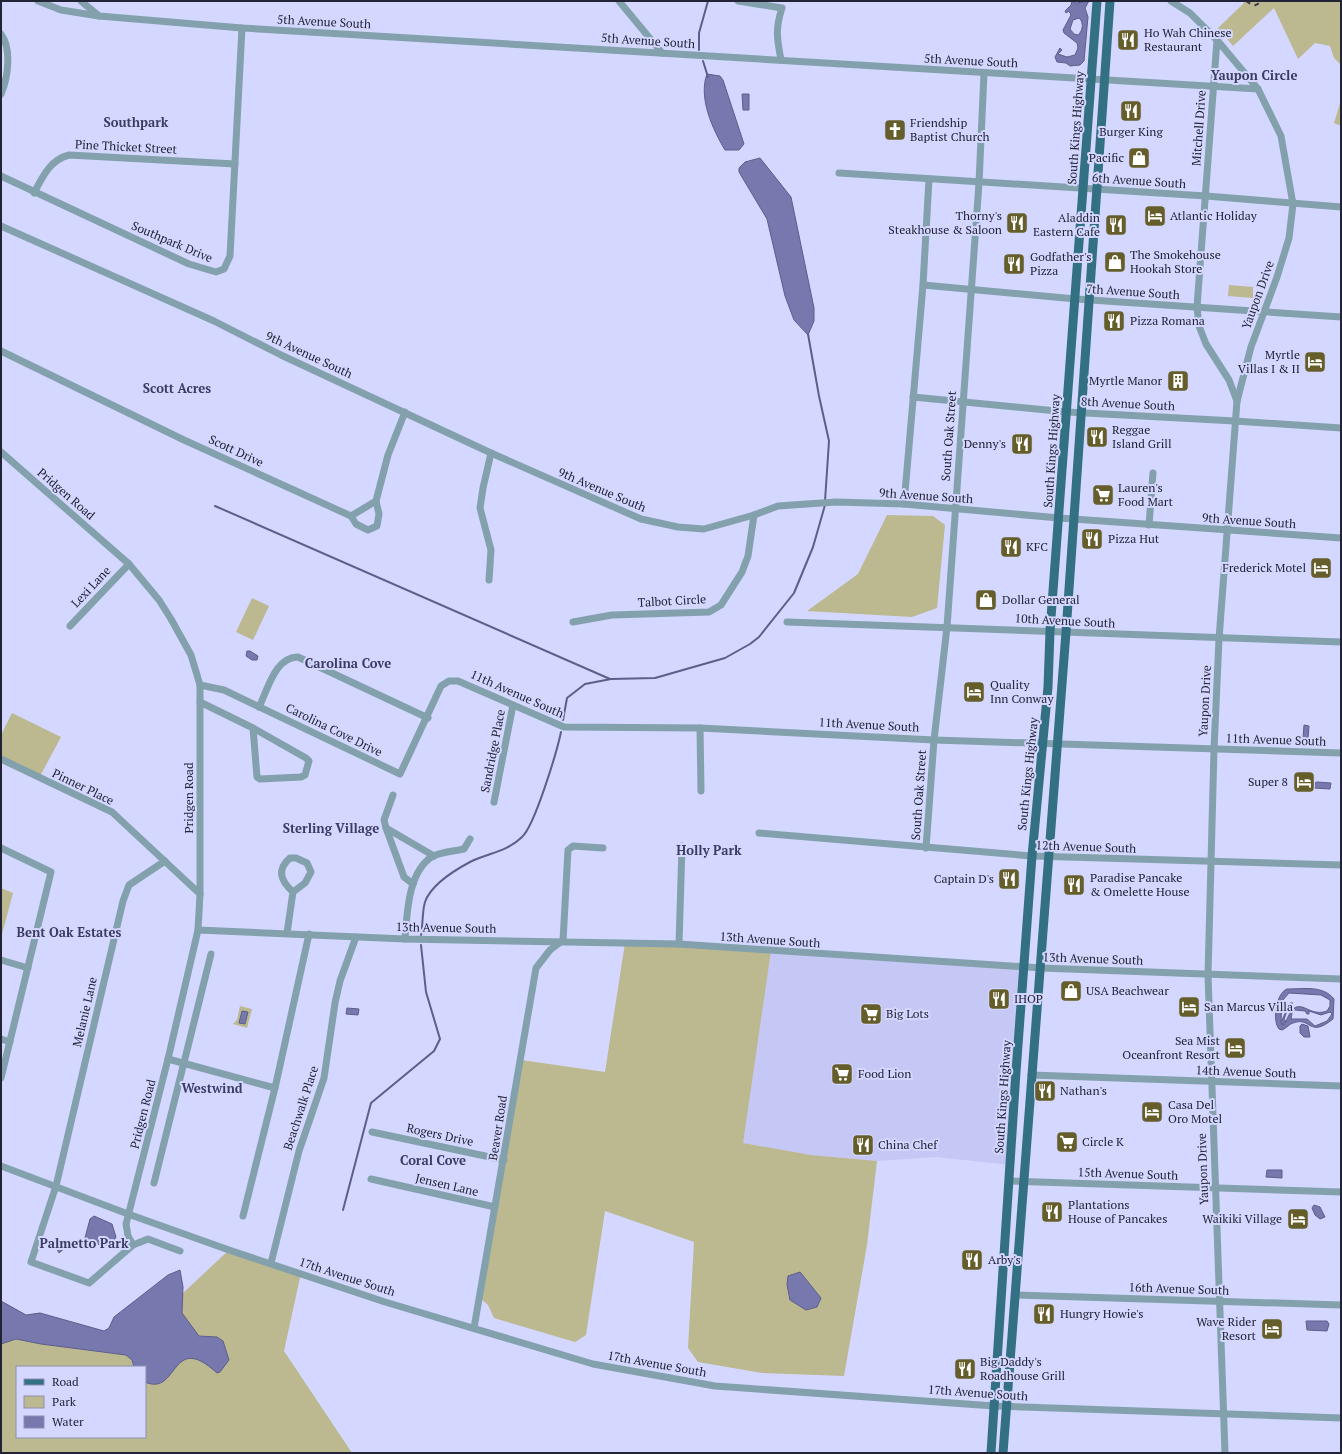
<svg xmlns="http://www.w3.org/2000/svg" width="1342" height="1454" font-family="'PT Serif',serif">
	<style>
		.built { fill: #c5c7f4 }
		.green { fill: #bcb88f; fill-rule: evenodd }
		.water { fill: #7678ae; stroke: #5d5e8a; fill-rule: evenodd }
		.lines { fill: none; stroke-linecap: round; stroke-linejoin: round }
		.stream { stroke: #5d5e8a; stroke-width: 2 }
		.minor { stroke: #83a1ac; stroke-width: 7 }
		.major { stroke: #347084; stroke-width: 9 }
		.rail { stroke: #3a3c51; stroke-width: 2; stroke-dasharray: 5 5; stroke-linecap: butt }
		.labels { text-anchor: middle; stroke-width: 4; stroke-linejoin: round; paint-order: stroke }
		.street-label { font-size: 12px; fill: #222335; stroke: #d4d7ff }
		.poi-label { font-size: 12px; fill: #222335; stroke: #d4d7ff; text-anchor: start }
		.neighbourhood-label { font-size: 13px; font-weight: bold; fill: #3b3b64; stroke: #d4d7ff }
	</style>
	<rect width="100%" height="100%" fill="#d4d7ff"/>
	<path class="built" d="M 771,951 L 1024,967 L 1011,1165 L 936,1157 L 877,1161 L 811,1155 L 742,1143 Z"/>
	<g class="green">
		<path d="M 1243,1 L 1341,1 L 1341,65 L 1334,58 L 1330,46 L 1315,43 L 1298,59 L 1274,8 L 1233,46 L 1218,28 L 1244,3 Z"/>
		<path d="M 1341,100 L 1341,126 L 1334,123 Z"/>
		<path d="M 1229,285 L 1253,287 L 1253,298 L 1228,296 Z"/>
		<path d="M 887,515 L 933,516 L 945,525 L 937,608 L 912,617 L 807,611 L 858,574 Z"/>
		<path d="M 252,598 L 269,606 L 253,640 L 236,632 Z"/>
		<path d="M 12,713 L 61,737 L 39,778 L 1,759 L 1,735 Z"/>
		<path d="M 1,888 L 13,893 L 1,938 Z"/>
		<path d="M 625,943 L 771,951 L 743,1143 L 811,1155 L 877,1161 L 867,1245 L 844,1376 L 762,1373 L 698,1362 L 688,1348 L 694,1242 L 605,1211 L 586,1335 L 575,1342 L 494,1318 L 488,1305 L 479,1297 L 521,1060 L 605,1072 Z"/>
		<path d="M 240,1006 L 252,1009 L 247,1028 L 233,1024 L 237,1020 Z"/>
		<path d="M 229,1250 L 301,1273 L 284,1351 L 352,1453 L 1,1453 L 1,1317 L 122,1350 ZM 17,1367 L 145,1367 L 145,1437 L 17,1437 Z"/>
	</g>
	<g class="water">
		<path d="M 1072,1 L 1076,3 L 1089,1 L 1085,8 L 1088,17 L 1084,61 L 1080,65 L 1070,66 L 1066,63 L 1057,62 L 1055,57 L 1060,48 L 1062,50 L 1058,54 L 1067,57 L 1075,55 L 1078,48 L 1077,43 L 1064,33 L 1063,30 L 1071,15 L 1069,11 L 1066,13 L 1065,11 L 1071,5 ZM 1079,18 C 1084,22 1083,31 1078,35 L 1074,34 L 1070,29 L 1073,20 Z"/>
		<path d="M 707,74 L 720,76 L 723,80 L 744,144 L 739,150 L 725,150 C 713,130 698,98 707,74 Z"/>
		<path d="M 742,94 L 749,94 L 749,110 L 743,110 Z"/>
		<path d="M 760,158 L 791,197 L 814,308 L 814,321 L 808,335 L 794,320 L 785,296 L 767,219 L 739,172 L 739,168 L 745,162 Z"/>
		<path d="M 247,651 L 250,651 L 258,656 L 257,660 L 252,660 L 246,656 Z"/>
		<path d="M 1304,725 L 1309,726 L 1308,738 L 1303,738 Z"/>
		<path d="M 1317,782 L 1331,783 L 1330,789 L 1314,788 L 1315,783 Z"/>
		<path d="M 1287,989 C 1303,989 1323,985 1334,999 L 1333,1019 C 1308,1039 1312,1016 1293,1023 C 1289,1024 1287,1028 1282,1030 L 1279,1029 C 1272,1021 1276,993 1287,989 ZM 1289,993 L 1321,995 L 1330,1000 L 1330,1006 L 1327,1011 C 1306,1019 1298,989 1285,1024 L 1282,1025 L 1281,1023 L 1283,1024 L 1286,1021 L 1284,1020 L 1288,1007 L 1293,1003 L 1290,1003 L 1281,1022 L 1282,1001 ZM 1295,1010 L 1305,1011 L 1307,1014 L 1309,1014 L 1309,1011 L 1321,1015 L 1330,1012 L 1332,1014 L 1327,1021 L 1315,1026 L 1307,1019 L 1291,1019 L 1292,1013 Z"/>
		<path d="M 347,1008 L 359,1009 L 358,1015 L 346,1014 Z"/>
		<path d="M 242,1011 L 248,1012 L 245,1024 L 239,1023 Z"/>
		<path d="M 1302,1024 L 1308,1026 L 1310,1037 L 1304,1037 L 1300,1033 L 1300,1026 Z"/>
		<path d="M 1267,1170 L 1282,1170 L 1282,1178 L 1266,1177 Z"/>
		<path d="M 1314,1205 L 1320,1207 L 1325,1217 L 1320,1219 L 1315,1215 L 1312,1208 Z"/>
		<path d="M 94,1216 L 112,1224 L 116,1237 L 111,1245 L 102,1246 L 85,1238 L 90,1219 Z"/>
		<path d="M 62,1241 L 65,1244 L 65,1248 L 59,1253 L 57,1249 L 59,1242 Z"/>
		<path d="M 180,1270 L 183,1287 L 182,1313 L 199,1336 L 217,1337 L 223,1341 L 229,1360 L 220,1372 L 217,1373 C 170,1330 179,1397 145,1382 L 145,1367 L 134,1367 L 132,1360 L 126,1355 L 41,1344 L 16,1339 L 1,1344 L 1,1301 L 26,1315 L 40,1313 L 104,1331 L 109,1328 L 114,1317 L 168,1275 Z"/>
		<path d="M 800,1272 L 821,1298 L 817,1307 L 806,1310 L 790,1300 L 787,1285 L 788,1276 Z"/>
		<path d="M 1306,1321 L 1327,1321 L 1329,1324 L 1327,1331 L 1307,1330 Z"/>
	</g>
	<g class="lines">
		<g class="stream">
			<path d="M 699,50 L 699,33 L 708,1"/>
			<path d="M 703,61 L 708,77"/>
			<path d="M 808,334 L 819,396 L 829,441 L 825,501"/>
			<path d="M 215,506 L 610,679"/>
			<path d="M 563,720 L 567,698 L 585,684 L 611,679 L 655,678 L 725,658 L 750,644 L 759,637 L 794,593 L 813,547 L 825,505"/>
			<path d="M 421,935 C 423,925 422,912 425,902 C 431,885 455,870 470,862 C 488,853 507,852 522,837 C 535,825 557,751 561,732"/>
			<path d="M 343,1210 L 371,1103 L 434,1051 L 440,1039 L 426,992 L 421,945"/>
		</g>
		<g class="minor">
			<path d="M 38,1 L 61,10 L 99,16 L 242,28 L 1258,89"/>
			<path d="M 81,1 L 99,16"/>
			<path d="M 619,1 L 662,53"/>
			<path d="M 738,1 L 782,8 C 775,29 777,39 781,60"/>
			<path d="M 1171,1 L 1190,13 L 1217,40 L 1258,89 L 1281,136 L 1293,204 L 1289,238 L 1277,277 L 1251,347 L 1237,401 L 1219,639 L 1214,749 L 1208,975 L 1225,1453"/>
			<path d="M 1,34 C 12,49 8,78 1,94"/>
			<path d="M 1217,40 L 1197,307 L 1199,326 L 1206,344 L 1229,380 L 1237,401"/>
			<path d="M 839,173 L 1206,196 L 1341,207"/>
			<path d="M 1,176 L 189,264 L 216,272 L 224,269 L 230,256 L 242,28"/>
			<path d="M 34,193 C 43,176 50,160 69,155 L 235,164"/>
			<path d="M 1,226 L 214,321 L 281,355 L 491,453 L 641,519 L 678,527 L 704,529 L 754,515 L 778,506 L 836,502 L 904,504 L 1059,518 L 1341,538"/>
			<path d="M 923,285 L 1076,299 L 1341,317"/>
			<path d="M 1,351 L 184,440 L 351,516 L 376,501 L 388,455 L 405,412"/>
			<path d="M 913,397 L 1067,412 L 1235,421 L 1341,428"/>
			<path d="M 1,452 L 129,564 L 159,600 L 171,619 L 191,655 L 200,685 L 200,894 L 198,930 L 168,1059 L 126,1224 L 128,1236 L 133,1245"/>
			<path d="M 904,504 L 923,285 L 929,179"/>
			<path d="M 351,516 L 356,524 L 368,530 L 377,526 L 379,514 L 376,501"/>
			<path d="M 1149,525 L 1153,473"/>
			<path d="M 489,580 L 491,550 L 480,508 L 483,488 L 491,453"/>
			<path d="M 573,622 L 612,615 L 709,612 L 721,605 L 742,572 L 748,556 L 754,515"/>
			<path d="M 787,622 L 1341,642"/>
			<path d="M 70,626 L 129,564"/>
			<path d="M 200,685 L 224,690 L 400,774 L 441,686 L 449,681 L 458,681 L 564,727 L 700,728 L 934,740 L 1341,753"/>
			<path d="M 200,702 L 253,728 L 306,758 L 309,761 L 305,775 L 301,777 L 260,779 L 257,777 L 253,728"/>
			<path d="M 259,707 C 268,689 275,657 298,657 L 428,718"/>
			<path d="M 700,728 L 701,791"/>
			<path d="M 1,759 L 112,812 L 200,894"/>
			<path d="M 494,802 L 513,705"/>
			<path d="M 386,828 L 384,820 L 393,795"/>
			<path d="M 759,833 L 1032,856 L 1341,865"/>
			<path d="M 1,848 L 51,872 L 1,1078"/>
			<path d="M 926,848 L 934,740 L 947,627 L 979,183 L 984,73"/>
			<path d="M 165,861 L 129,885 L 123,901 L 56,1186 L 31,1262 L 89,1283 L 133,1245 L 148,1239 L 180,1251"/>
			<path d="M 413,884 L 404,877 L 386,828 L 434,856"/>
			<path d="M 198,930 L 405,939 L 679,944 L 1041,968 L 1341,979"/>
			<path d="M 287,933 L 293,892 L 305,883 L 311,872 L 307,863 L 296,858 L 290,858 C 276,870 281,881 293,892"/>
			<path d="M 405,939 C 407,913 408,871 433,856 C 441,852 455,851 464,849 L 470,839"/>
			<path d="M 563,941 L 568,850 L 573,846 L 603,848"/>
			<path d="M 679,944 L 682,846"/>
			<path d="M 1,960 L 28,968"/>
			<path d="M 1,1039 L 10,1042"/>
			<path d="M 168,1059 L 275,1088 L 309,934"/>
			<path d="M 1031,1075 L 1341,1086"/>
			<path d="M 372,1132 L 504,1160"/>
			<path d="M 1,1166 L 128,1214 L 229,1250 L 385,1302 L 593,1364 L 715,1386 L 994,1406 L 1341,1418"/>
			<path d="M 371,1179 L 495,1207"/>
			<path d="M 1010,1181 L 1341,1192"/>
			<path d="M 154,1183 L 211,954"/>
			<path d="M 243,1216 L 275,1088"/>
			<path d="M 271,1263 L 299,1151 L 324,1078 L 335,1003 L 340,981 L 356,937"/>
			<path d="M 1016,1295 L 1341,1305"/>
			<path d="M 474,1328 L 536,968 L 550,950 L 562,941"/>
		</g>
		<g class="major">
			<path d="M 991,1453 L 1016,1072 L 1032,856 L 1048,687 L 1050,631 L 1097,1"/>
			<path d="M 1003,1453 L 1066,632 L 1110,1"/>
		</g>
		<path class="rail" d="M 1246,1 L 1254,6 L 1263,1"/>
	</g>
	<defs>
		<g id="restaurant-square" transform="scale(1.15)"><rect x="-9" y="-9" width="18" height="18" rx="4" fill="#655e2b" stroke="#d4d7ff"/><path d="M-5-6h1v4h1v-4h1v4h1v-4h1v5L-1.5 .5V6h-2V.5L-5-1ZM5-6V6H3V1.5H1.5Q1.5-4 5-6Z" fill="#fff"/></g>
		<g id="church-square" transform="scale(1.15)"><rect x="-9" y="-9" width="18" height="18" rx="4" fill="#655e2b" stroke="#d4d7ff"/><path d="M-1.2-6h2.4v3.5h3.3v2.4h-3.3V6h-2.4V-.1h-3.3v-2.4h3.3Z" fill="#fff"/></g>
		<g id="shop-square" transform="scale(1.15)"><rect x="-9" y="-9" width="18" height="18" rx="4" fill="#655e2b" stroke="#d4d7ff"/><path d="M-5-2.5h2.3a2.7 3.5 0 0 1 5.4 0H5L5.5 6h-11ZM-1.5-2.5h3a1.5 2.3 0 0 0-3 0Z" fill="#fff"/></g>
		<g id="hotel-square" transform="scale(1.15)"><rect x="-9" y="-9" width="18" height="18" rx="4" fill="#655e2b" stroke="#d4d7ff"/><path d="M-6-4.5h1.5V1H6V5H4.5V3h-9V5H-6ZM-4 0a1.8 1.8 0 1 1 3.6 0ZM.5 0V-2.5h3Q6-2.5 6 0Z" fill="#fff"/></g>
		<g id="building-square" transform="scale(1.15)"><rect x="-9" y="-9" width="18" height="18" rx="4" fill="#655e2b" stroke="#d4d7ff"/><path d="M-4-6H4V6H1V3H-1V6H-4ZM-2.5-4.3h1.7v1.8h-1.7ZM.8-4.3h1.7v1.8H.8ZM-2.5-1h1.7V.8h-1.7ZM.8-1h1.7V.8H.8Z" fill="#fff"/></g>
		<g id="supermarket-square" transform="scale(1.15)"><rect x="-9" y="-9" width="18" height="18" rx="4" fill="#655e2b" stroke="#d4d7ff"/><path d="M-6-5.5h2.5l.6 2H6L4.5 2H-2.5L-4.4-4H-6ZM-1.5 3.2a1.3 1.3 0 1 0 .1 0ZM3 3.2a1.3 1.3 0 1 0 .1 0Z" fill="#fff"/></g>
	</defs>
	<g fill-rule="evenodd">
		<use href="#restaurant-square" x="1128" y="40"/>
		<use href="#restaurant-square" x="1131" y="111"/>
		<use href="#church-square" x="895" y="130"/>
		<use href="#shop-square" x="1139" y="158"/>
		<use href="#hotel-square" x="1155" y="216"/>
		<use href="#restaurant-square" x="1017" y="223"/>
		<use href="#restaurant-square" x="1116" y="225"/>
		<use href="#shop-square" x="1115" y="262"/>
		<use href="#restaurant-square" x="1014" y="264"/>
		<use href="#restaurant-square" x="1114" y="321"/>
		<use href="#hotel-square" x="1315" y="362"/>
		<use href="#building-square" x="1178" y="381"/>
		<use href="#restaurant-square" x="1097" y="437"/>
		<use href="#restaurant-square" x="1022" y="444"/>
		<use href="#supermarket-square" x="1103" y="495"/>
		<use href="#restaurant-square" x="1092" y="539"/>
		<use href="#restaurant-square" x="1011" y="547"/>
		<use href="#hotel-square" x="1321" y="568"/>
		<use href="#shop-square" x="986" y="600"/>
		<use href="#hotel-square" x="974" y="692"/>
		<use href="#hotel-square" x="1304" y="782"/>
		<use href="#restaurant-square" x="1009" y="879"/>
		<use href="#restaurant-square" x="1074" y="885"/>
		<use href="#shop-square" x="1071" y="991"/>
		<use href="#restaurant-square" x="999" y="999"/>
		<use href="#hotel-square" x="1189" y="1007"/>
		<use href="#supermarket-square" x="871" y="1014"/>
		<use href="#hotel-square" x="1235" y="1048"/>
		<use href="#supermarket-square" x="842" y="1074"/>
		<use href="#restaurant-square" x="1045" y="1091"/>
		<use href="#hotel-square" x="1152" y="1112"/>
		<use href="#supermarket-square" x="1067" y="1142"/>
		<use href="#restaurant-square" x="863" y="1145"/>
		<use href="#restaurant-square" x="1052" y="1212"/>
		<use href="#hotel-square" x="1298" y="1219"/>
		<use href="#restaurant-square" x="972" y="1260"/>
		<use href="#restaurant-square" x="1044" y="1314"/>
		<use href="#hotel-square" x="1272" y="1329"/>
		<use href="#restaurant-square" x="965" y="1369"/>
	</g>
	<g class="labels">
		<g class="street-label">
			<text transform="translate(324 22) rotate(3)" y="4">5th Avenue South</text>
			<text transform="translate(648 41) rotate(4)" y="4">5th Avenue South</text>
			<text transform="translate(971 61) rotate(3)" y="4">5th Avenue South</text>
			<text transform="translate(1076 128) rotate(-86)" y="4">South Kings Highway</text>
			<text transform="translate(1199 128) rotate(-86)" y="4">Mitchell Drive</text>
			<text transform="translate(126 147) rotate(3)" y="4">Pine Thicket Street</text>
			<text transform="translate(1139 181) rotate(4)" y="4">6th Avenue South</text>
			<text transform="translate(172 242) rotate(23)" y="4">Southpark Drive</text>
			<text transform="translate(1133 292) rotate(4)" y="4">7th Avenue South</text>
			<text transform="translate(1258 295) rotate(-70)" y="4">Yaupon Drive</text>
			<text transform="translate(309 355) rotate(25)" y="4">9th Avenue South</text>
			<text transform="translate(1128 404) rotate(3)" y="4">8th Avenue South</text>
			<text transform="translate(949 436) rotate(-86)" y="4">South Oak Street</text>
			<text transform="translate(236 451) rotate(25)" y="4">Scott Drive</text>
			<text transform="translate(1052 451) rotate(-86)" y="4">South Kings Highway</text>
			<text transform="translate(602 490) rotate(23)" y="4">9th Avenue South</text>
			<text transform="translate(66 494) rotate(41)" y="4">Pridgen Road</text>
			<text transform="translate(926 496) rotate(4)" y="4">9th Avenue South</text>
			<text transform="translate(1249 521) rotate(4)" y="4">9th Avenue South</text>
			<text transform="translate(91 587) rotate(-47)" y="4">Lexi Lane</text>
			<text transform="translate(672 601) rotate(-3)" y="4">Talbot Circle</text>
			<text transform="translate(1065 621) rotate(3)" y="4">10th Avenue South</text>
			<text transform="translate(517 694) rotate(24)" y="4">11th Avenue South</text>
			<text transform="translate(1205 701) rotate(-87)" y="4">Yaupon Drive</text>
			<text transform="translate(869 725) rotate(3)" y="4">11th Avenue South</text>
			<text transform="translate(334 730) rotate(26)" y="4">Carolina Cove Drive</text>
			<text transform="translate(1276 740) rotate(2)" y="4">11th Avenue South</text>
			<text transform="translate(493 751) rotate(-79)" y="4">Sandridge Place</text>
			<text transform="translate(1028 774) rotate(-84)" y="4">South Kings Highway</text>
			<text transform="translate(83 787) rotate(26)" y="4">Pinner Place</text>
			<text transform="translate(919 795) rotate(-86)" y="4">South Oak Street</text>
			<text transform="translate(189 798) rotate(-90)" y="4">Pridgen Road</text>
			<text transform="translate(1086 847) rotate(2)" y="4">12th Avenue South</text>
			<text transform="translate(446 928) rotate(1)" y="4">13th Avenue South</text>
			<text transform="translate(770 940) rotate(4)" y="4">13th Avenue South</text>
			<text transform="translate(1093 959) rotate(2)" y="4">13th Avenue South</text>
			<text transform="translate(85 1012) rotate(-77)" y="4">Melanie Lane</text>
			<text transform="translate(1246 1072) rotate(2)" y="4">14th Avenue South</text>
			<text transform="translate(1003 1097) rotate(-86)" y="4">South Kings Highway</text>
			<text transform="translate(301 1108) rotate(-72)" y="4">Beachwalk Place</text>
			<text transform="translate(143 1114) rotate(-76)" y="4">Pridgen Road</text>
			<text transform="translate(498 1128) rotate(-81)" y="4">Beaver Road</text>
			<text transform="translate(440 1135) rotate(12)" y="4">Rogers Drive</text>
			<text transform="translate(1203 1169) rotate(-92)" y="4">Yaupon Drive</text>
			<text transform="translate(1128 1174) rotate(2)" y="4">15th Avenue South</text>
			<text transform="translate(447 1185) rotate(13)" y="4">Jensen Lane</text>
			<text transform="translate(347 1277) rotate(18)" y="4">17th Avenue South</text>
			<text transform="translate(1179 1289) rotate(2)" y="4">16th Avenue South</text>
			<text transform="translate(657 1364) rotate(10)" y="4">17th Avenue South</text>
			<text transform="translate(978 1393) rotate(4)" y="4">17th Avenue South</text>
		</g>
		<g class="poi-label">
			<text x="1144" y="37">Ho Wah Chinese<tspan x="1144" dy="14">Restaurant</tspan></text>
			<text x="910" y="127">Friendship<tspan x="910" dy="14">Baptist Church</tspan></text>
			<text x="1131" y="136" text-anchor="middle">Burger King</text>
			<text x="1124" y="162" text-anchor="end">Pacific</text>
			<text x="1002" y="220" text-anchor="end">Thorny's<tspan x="1002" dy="14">Steakhouse &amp; Saloon</tspan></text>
			<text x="1170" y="220">Atlantic Holiday</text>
			<text x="1100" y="222" text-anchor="end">Aladdin<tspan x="1100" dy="14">Eastern Cafe</tspan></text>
			<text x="1130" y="259">The Smokehouse<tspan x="1130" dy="14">Hookah Store</tspan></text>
			<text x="1030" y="261">Godfather's<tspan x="1030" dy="14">Pizza</tspan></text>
			<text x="1130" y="325">Pizza Romana</text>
			<text x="1300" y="359" text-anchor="end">Myrtle<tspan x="1300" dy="14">Villas I &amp; II</tspan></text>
			<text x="1162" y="385" text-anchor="end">Myrtle Manor</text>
			<text x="1112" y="434">Reggae<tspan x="1112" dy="14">Island Grill</tspan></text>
			<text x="1006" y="448" text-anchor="end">Denny's</text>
			<text x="1118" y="492">Lauren's<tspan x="1118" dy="14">Food Mart</tspan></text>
			<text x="1108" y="543">Pizza Hut</text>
			<text x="1026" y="551">KFC</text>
			<text x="1306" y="572" text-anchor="end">Frederick Motel</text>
			<text x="1002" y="604">Dollar General</text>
			<text x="990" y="689">Quality<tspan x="990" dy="14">Inn Conway</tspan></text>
			<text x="1288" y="786" text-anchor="end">Super 8</text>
			<text x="1090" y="882">Paradise Pancake<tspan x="1090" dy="14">&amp; Omelette House</tspan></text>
			<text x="994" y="883" text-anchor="end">Captain D's</text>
			<text x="1086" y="995">USA Beachwear</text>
			<text x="1014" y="1003">IHOP</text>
			<text x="1204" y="1011">San Marcus Villa</text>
			<text x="886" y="1018">Big Lots</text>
			<text x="1220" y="1045" text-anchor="end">Sea Mist<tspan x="1220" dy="14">Oceanfront Resort</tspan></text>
			<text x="858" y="1078">Food Lion</text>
			<text x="1060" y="1095">Nathan's</text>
			<text x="1168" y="1109">Casa Del<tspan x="1168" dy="14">Oro Motel</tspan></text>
			<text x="1082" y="1146">Circle K</text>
			<text x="878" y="1149">China Chef</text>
			<text x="1068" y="1209">Plantations<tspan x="1068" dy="14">House of Pancakes</tspan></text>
			<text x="1282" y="1223" text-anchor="end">Waikiki Village</text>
			<text x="988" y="1264">Arby's</text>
			<text x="1060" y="1318">Hungry Howie's</text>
			<text x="1256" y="1326" text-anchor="end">Wave Rider<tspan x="1256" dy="14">Resort</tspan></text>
			<text x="980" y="1366">Big Daddy's<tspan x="980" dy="14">Roadhouse Grill</tspan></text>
		</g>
		<g class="neighbourhood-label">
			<text x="1254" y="80">Yaupon Circle</text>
			<text x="136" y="127">Southpark</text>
			<text x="177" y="393">Scott Acres</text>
			<text x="348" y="668">Carolina Cove</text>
			<text x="331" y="833">Sterling Village</text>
			<text x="709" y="855">Holly Park</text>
			<text x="69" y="937">Bent Oak Estates</text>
			<text x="212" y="1093">Westwind</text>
			<text x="433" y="1165">Coral Cove</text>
			<text x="84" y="1248">Palmetto Park</text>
		</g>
	</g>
	<rect width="1342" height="1454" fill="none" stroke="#222335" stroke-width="4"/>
	<rect x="16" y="1366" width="130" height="72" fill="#d4d7ff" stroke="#8d8fae"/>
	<rect x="24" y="1379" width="20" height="6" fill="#347084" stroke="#8d8fae"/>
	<text x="52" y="1386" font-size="12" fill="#222335">Road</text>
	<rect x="24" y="1396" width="20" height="12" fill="#bcb88f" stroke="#8d8fae"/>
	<text x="52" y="1406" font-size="12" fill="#222335">Park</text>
	<rect x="24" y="1416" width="20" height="12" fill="#7678ae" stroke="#8d8fae"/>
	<text x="52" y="1426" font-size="12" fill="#222335">Water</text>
</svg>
